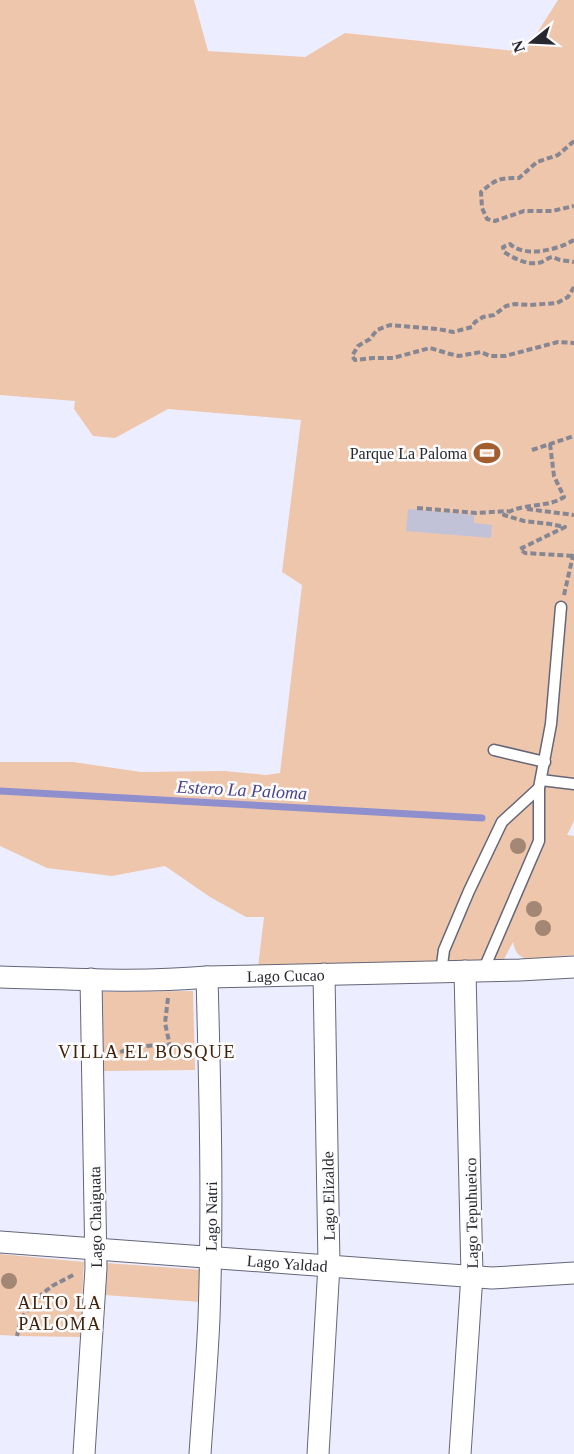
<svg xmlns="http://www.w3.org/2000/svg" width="574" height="1454" font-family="Georgia,serif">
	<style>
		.green { fill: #eec6ac }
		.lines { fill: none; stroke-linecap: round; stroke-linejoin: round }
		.stream { stroke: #8f8fcd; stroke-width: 7 }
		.building { fill: #c1c2d8 }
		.lane-casing { stroke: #656678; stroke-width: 13 }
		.street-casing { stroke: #656678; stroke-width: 23 }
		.path { stroke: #868793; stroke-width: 4; stroke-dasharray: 6 3; stroke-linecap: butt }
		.lane { stroke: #fff; stroke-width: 10 }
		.street { stroke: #fff; stroke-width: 21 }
		.tree { fill: #a38673 }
		.labels { text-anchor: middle; stroke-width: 5; stroke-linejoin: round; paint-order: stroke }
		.poi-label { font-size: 16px; fill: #27272f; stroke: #fcfcfc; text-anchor: end }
		.street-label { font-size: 16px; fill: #27272f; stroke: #fcfcfc }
		.water-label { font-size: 18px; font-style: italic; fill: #48438e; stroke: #fcfcfc }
		.neighbourhood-label { font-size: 18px; letter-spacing: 1.5px; fill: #402109; stroke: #fcfcfc }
	</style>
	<rect width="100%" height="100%" fill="#eceeff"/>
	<g class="green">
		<path d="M 0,0 L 194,0 L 208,51 L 305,57 L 345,33 L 525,52 L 558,0 L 574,0 L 574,821 L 567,835 L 574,836 L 574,955 L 527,959 C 517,956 515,951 513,942 L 500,967 L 258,967 L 264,917 L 246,917 L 210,897 L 165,866 L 112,876 L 47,868 L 0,846 L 0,762 L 73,762 L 141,772 L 224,771 L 266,775 L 280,773 L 302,585 L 282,572 L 301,420 L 168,409 L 115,438 L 93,436 L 74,409 L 75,401 L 0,395 Z"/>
		<path d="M 193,991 L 195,1070 L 103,1071 L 102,992 Z"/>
		<path d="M 0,1254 L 84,1262 L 80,1337 L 17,1336 L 0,1335 Z"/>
		<path d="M 107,1263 L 202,1270 L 200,1302 L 105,1295 Z"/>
	</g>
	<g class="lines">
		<path class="stream" d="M 0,791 L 482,818"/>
	</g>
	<path class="building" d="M 408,509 L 474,515 L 474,523 L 492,525 L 491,538 L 406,531 Z"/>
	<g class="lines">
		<g class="lane-casing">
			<g id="lane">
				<path d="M 494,750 L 545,762"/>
				<path d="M 541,780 L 574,784"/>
				<path d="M 483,971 L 539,841 L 539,788 L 551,724 L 561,607"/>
				<path d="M 441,972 L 444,950 L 469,891 L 502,822 L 539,788"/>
			</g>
		</g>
		<g class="street-casing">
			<g id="street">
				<path id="s1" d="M 0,977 C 69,979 139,983 207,977 L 520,970 L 574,967"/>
				<path id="s2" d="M 0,1242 L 492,1278 L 574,1273"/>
				<path d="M 84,1454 L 96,1268 L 91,979"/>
				<path id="s3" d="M 200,1454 C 203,1409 207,1363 209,1318 C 213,1204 210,1090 207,977"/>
				<path d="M 318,1454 L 329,1265 L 324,974"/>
				<path d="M 460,1454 L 472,1275 L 465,971"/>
			</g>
		</g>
		<g class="path">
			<path d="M 574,141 L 558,155 L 537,162 L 519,178 C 499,178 496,179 481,192 L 482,208 L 487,219 L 495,221 L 524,211 L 552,211 L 574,206"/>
			<path d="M 574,240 C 557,250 525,258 510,244 L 503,247 L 504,252 C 513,258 527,265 538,263 C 544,262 547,258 552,257 L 560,260 L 574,262"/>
			<path d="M 574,287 L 568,297 L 557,303 L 530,305 L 515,304 L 506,306 L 494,315 L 483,317 L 475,322 L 472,327 L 453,332 L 438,329 L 390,325 L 377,330 L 370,339 L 358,346 L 352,356 L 355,360 L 373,358 L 393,358 L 430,348 L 450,354 L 459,356 L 481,352 L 490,356 L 505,356 L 558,342 L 574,343"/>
			<path d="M 550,444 L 554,476 L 564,497 C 546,509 521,502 504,515 L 524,521 L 550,524 L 565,527 L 520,549 L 525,553 L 574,556"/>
			<path d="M 532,450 L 574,436"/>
			<path d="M 417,508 L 476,513 L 508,511"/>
			<path d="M 527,509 L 574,515"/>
			<path d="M 564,595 L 574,551"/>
			<path d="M 168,998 L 165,1023 L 170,1046"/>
			<path d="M 112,1056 C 134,1044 165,1043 189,1049"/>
			<path d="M 17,1336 L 21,1318 L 42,1294 L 52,1286 L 75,1274"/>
		</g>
		<use href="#lane" class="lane"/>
		<use href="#street" class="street"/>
	</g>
	<g class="tree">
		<circle cx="518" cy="846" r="8"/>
		<circle cx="534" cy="909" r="8"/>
		<circle cx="543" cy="928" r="8"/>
		<circle cx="9" cy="1281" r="8"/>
	</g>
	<defs>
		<g id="stadium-bare" transform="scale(2.07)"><path d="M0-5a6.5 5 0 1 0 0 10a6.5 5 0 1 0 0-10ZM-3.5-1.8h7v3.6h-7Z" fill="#a25e2e" stroke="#fcfcfc" stroke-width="2.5" paint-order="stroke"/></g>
	</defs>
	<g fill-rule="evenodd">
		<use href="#stadium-bare" x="487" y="453"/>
	</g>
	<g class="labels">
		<g class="poi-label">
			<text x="467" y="459">Parque La Paloma</text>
		</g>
		<g class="street-label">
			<text dy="6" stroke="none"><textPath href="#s1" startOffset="286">Lago Cucao</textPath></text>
			<text transform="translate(328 1196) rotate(-91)" y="6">Lago Elizalde</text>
			<text transform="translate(471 1213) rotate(-91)" y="6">Lago Tepuhueico</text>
			<text dy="6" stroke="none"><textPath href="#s3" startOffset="238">Lago Natri</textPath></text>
			<text transform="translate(95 1217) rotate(-91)" y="6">Lago Chaiguata</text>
			<text dy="6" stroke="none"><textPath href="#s2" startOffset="288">Lago Yaldad</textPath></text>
		</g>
		<g class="water-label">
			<text transform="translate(242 790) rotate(3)" y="6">Estero La Paloma</text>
		</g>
		<g class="neighbourhood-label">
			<text x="147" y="1058">VILLA EL BOSQUE</text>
			<text x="60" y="1309">ALTO LA<tspan x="60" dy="21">PALOMA</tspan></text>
		</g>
	</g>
	<g transform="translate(532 42) rotate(252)" stroke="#fcfcfc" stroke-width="4.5" paint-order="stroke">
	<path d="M0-4.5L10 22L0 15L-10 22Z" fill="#27272f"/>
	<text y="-9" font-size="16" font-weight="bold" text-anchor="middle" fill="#27272f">N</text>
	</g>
</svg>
